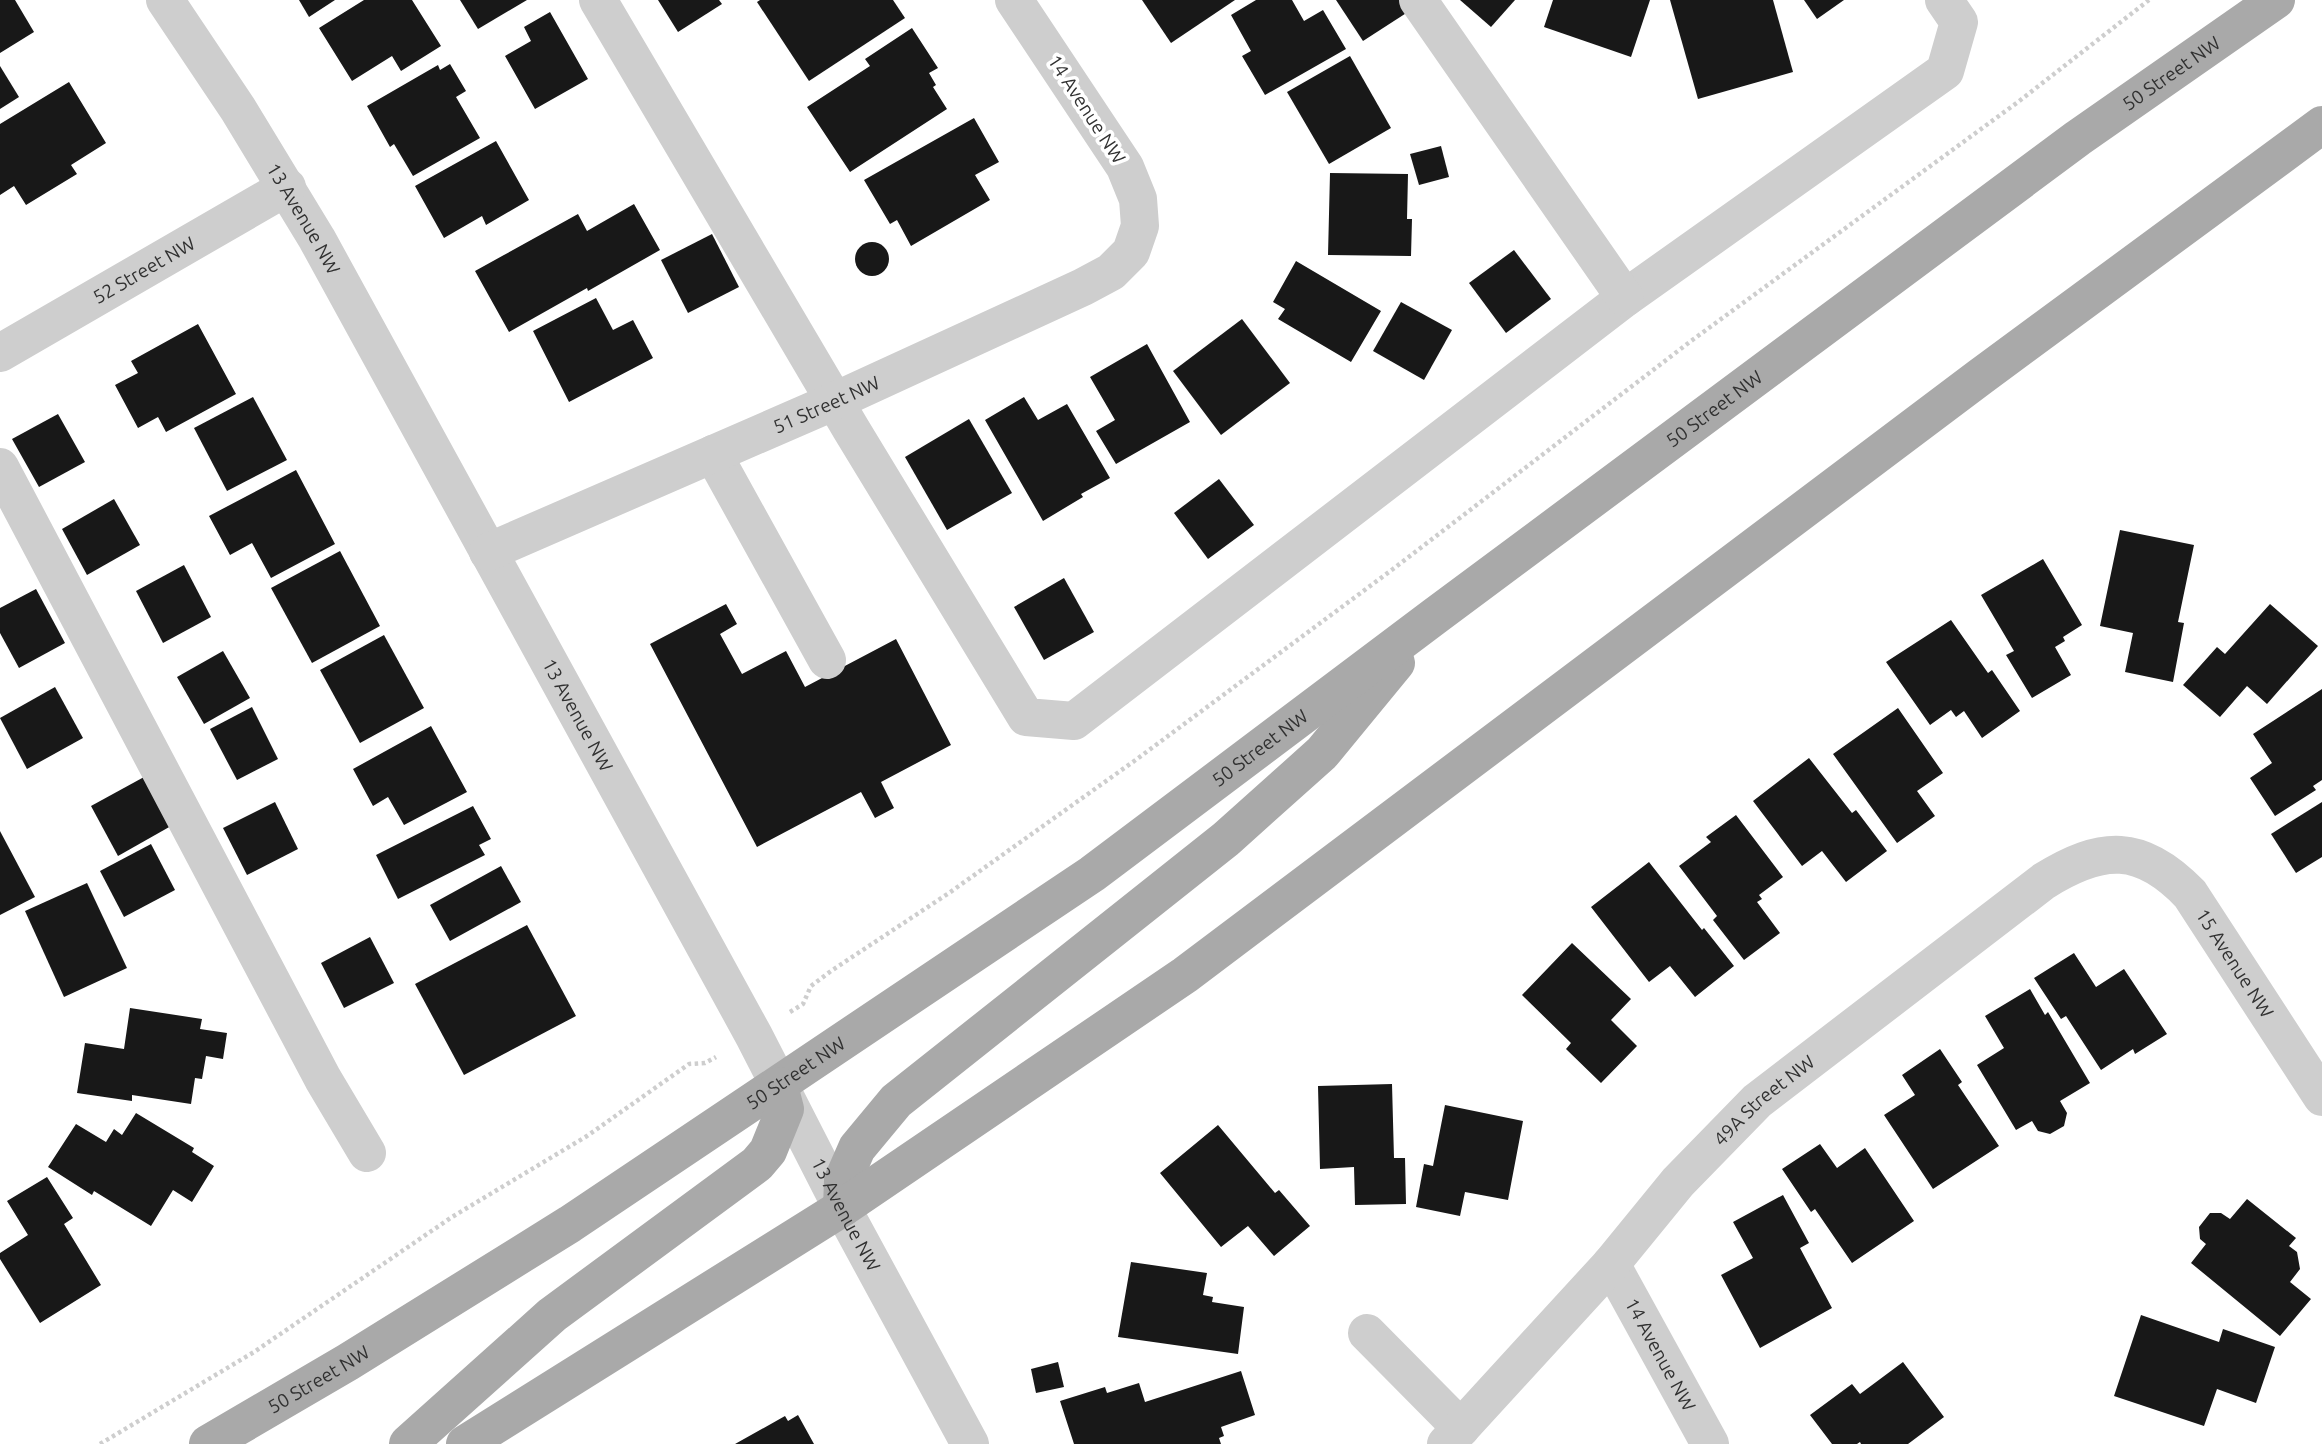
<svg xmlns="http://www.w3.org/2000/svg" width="2322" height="1444" font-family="Ubuntu,sans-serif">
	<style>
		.building { fill: #181818 }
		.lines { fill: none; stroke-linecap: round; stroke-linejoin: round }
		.path { stroke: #cecece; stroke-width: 4.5; stroke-dasharray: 3.5 3.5; stroke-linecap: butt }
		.minor { stroke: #cecece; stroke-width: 38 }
		.major { stroke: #a9a9a9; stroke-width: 38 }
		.labels { text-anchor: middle; stroke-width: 7; stroke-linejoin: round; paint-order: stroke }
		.street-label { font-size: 19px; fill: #313131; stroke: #fff }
	</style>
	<rect width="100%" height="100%" fill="#fff"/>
	<g class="building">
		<path d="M 0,0 L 15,0 L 34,32 L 0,53 Z"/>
		<path d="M 299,0 L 335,0 L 309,17 Z"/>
		<path d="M 364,0 L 412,0 L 441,46 L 401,71 L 392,56 L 352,81 L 319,28 Z"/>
		<path d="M 460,0 L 527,0 L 478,29 Z"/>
		<path d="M 658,0 L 719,0 L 722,4 L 678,32 Z"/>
		<path d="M 760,0 L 893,0 L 905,18 L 809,81 L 757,2 Z"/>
		<path d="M 1142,0 L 1235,0 L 1171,43 Z"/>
		<path d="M 1256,0 L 1292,0 L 1304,21 L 1323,10 L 1346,49 L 1265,95 L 1242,56 L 1251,51 L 1231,15 Z"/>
		<path d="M 1336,0 L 1404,0 L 1411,10 L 1363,41 Z"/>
		<path d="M 1460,0 L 1515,0 L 1491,27 Z"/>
		<path d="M 1553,0 L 1650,0 L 1631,57 L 1544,27 Z"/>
		<path d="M 1670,0 L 1773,0 L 1793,72 L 1698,99 Z"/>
		<path d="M 1804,0 L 1844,0 L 1817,19 Z"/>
		<path d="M 550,12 L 588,79 L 535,109 L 505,56 L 531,41 L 524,27 Z"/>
		<path d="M 912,28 L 938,68 L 929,73 L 936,85 L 933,87 L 947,109 L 850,172 L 807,107 L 870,66 L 865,59 Z"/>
		<path d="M 1350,56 L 1391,128 L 1329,164 L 1287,92 Z"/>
		<path d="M 450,64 L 466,91 L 456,97 L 480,138 L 413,176 L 394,144 L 390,147 L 367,106 L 438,65 L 440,70 Z"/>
		<path d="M 0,66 L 19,97 L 0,109 Z"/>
		<path d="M 69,82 L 106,143 L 71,165 L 77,174 L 26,205 L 14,186 L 0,195 L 0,124 Z"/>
		<path d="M 974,118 L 999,162 L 975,175 L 990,200 L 911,246 L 897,220 L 890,224 L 864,180 Z"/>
		<path d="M 496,141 L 529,200 L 486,225 L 482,216 L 444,238 L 415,186 Z"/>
		<path d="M 1441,146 L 1449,177 L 1419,185 L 1410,154 Z"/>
		<path d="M 1330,173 L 1408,174 L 1407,219 L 1412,219 L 1411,256 L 1328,255 Z"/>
		<path d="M 634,204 L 660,250 L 588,291 L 587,288 L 509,332 L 475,271 L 578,214 L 587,231 Z"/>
		<path d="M 712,234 L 739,287 L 688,313 L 661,260 Z"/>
		<circle cx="872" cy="259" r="17"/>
		<path d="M 1514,250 L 1551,299 L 1506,333 L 1469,283 Z"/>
		<path d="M 1296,261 L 1381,311 L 1351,362 L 1278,319 L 1285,309 L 1273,302 Z"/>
		<path d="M 596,298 L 613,330 L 633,320 L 653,358 L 569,402 L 533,331 Z"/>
		<path d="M 1401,302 L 1452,330 L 1424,380 L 1373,351 Z"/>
		<path d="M 1242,319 L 1290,383 L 1221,435 L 1173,371 Z"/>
		<path d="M 198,324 L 236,394 L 166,432 L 158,417 L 138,428 L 115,385 L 138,373 L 131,361 Z"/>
		<path d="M 1147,344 L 1190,422 L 1116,464 L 1096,431 L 1115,420 L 1090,377 Z"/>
		<path d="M 253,397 L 287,460 L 227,491 L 194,428 Z"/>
		<path d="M 1024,397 L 1038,420 L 1067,404 L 1110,478 L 1081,494 L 1083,497 L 1043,521 L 985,420 Z"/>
		<path d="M 58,414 L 85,462 L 39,487 L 12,439 Z"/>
		<path d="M 969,419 L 1012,493 L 947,530 L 905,457 Z"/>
		<path d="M 296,470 L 335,544 L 271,578 L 252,543 L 230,555 L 209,516 Z"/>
		<path d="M 1219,479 L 1254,525 L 1208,559 L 1174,513 Z"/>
		<path d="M 114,499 L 140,545 L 87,575 L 62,529 Z"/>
		<path d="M 2120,530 L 2194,545 L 2178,622 L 2184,623 L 2173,682 L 2125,672 L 2133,633 L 2100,626 Z"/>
		<path d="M 340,551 L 380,626 L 312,663 L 271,588 Z"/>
		<path d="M 2043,559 L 2082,625 L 2063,637 L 2065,641 L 2055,647 L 2071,675 L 2032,698 L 2006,655 L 2014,651 L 1981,595 Z"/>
		<path d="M 184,565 L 211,617 L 163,643 L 136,591 Z"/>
		<path d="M 1064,578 L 1094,632 L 1044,660 L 1014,607 Z"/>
		<path d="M 36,589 L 65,643 L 19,668 L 0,633 L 0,608 Z"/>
		<path d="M 726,604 L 737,624 L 720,634 L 742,674 L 786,651 L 805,687 L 896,639 L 951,745 L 881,782 L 894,808 L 875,818 L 861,792 L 757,847 L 650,644 Z"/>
		<path d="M 2270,604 L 2318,646 L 2267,704 L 2247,686 L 2220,717 L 2183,685 L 2217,647 L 2225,654 Z"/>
		<path d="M 1951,620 L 1988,673 L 1992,670 L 2020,711 L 1982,738 L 1964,711 L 1956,717 L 1951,710 L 1930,725 L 1886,662 Z"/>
		<path d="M 384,635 L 424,708 L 360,743 L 320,670 Z"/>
		<path d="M 223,651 L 250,698 L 204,724 L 177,677 Z"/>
		<path d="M 55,687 L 83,738 L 27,769 L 0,718 Z"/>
		<path d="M 2322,689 L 2322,780 L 2313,786 L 2316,790 L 2275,816 L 2250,778 L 2272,763 L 2253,734 Z"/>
		<path d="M 252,707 L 278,759 L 237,780 L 210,729 Z"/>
		<path d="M 1898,708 L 1943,773 L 1917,791 L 1935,816 L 1897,843 L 1833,754 Z"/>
		<path d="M 431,726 L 467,792 L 404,825 L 388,797 L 373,806 L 353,769 Z"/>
		<path d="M 1809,758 L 1852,813 L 1856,810 L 1887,851 L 1846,882 L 1822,851 L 1802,866 L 1753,801 Z"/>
		<path d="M 144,777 L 171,826 L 118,856 L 91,806 Z"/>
		<path d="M 275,802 L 298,849 L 247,875 L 223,828 Z"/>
		<path d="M 2322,802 L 2322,857 L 2296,873 L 2271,834 Z"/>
		<path d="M 473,806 L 491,839 L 479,845 L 485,855 L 398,899 L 376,855 Z"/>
		<path d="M 1736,815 L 1783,877 L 1759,895 L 1762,899 L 1757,902 L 1780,933 L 1744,960 L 1713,920 L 1717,916 L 1679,866 L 1711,842 L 1706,837 Z"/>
		<path d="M 0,831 L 35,897 L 0,915 Z"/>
		<path d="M 151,844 L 175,890 L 124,917 L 100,871 Z"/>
		<path d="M 1649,862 L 1702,930 L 1704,928 L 1734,966 L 1695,997 L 1670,966 L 1649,982 L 1591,907 Z"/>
		<path d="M 501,866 L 521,902 L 450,941 L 430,905 Z"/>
		<path d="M 87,883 L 127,968 L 64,997 L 25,911 Z"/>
		<path d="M 527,925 L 576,1016 L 464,1075 L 415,984 Z"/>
		<path d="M 370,937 L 394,983 L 344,1008 L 321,963 Z"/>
		<path d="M 1572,943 L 1631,999 L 1611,1020 L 1637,1046 L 1601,1083 L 1566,1049 L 1571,1043 L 1522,995 Z"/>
		<path d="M 2074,953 L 2096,987 L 2124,969 L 2167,1034 L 2135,1054 L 2133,1049 L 2101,1070 L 2066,1016 L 2061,1019 L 2034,978 Z"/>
		<path d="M 2030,989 L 2045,1015 L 2048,1012 L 2090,1083 L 2060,1101 L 2067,1113 L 2064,1126 L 2050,1134 L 2038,1131 L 2032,1121 L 2016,1130 L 1977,1065 L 2004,1048 L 1985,1016 Z"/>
		<path d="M 130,1008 L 202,1019 L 200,1029 L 227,1033 L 223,1059 L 206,1056 L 202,1079 L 195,1078 L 191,1104 L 132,1095 L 132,1101 L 77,1093 L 85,1043 L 124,1049 Z"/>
		<path d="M 1940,1049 L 1962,1082 L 1958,1085 L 1999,1146 L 1933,1189 L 1884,1115 L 1915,1095 L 1902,1075 Z"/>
		<path d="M 1392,1084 L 1394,1158 L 1405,1158 L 1406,1204 L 1355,1205 L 1354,1167 L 1320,1169 L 1318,1086 Z"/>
		<path d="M 1445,1105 L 1523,1121 L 1508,1200 L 1465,1192 L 1460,1216 L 1416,1207 L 1424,1164 L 1433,1166 Z"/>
		<path d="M 136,1113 L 194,1148 L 192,1152 L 214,1166 L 192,1202 L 173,1190 L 151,1226 L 94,1191 L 92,1195 L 48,1167 L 76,1124 L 106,1142 L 114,1129 L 122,1135 Z"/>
		<path d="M 1218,1125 L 1275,1193 L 1279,1190 L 1310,1226 L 1274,1256 L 1248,1226 L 1221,1247 L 1160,1173 Z"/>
		<path d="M 1820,1144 L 1837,1168 L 1865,1148 L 1914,1221 L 1852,1263 L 1815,1209 L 1811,1212 L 1782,1169 Z"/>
		<path d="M 47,1177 L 73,1218 L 64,1224 L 101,1285 L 40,1323 L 0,1259 L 0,1253 L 28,1235 L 7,1201 Z"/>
		<path d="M 1783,1195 L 1809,1243 L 1800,1248 L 1832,1308 L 1760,1348 L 1721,1275 L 1753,1258 L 1733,1222 Z"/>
		<path d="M 2247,1199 L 2296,1238 L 2289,1246 L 2297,1252 L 2300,1269 L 2290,1282 L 2311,1299 L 2280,1336 L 2191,1263 L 2206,1244 L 2200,1239 L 2199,1227 L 2210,1213 L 2221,1213 L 2230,1219 Z"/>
		<path d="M 1131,1262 L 1207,1273 L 1203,1295 L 1213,1297 L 1212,1302 L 1244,1307 L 1238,1354 L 1118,1337 Z"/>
		<path d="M 2141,1315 L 2219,1342 L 2223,1329 L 2275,1347 L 2256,1403 L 2217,1389 L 2204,1426 L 2114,1396 Z"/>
		<path d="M 1058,1362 L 1064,1387 L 1036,1393 L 1031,1369 Z"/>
		<path d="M 1903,1362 L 1944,1417 L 1908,1444 L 1861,1444 L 1860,1442 L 1857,1444 L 1832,1444 L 1810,1415 L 1852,1384 L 1860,1394 Z"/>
		<path d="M 1241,1371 L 1255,1415 L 1221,1427 L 1224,1436 L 1219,1438 L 1221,1444 L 1074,1444 L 1060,1401 L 1105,1387 L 1107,1393 L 1139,1383 L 1145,1402 Z"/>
		<path d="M 798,1415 L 814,1444 L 735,1444 L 785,1416 L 788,1421 Z"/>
	</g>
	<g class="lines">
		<g class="path">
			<path d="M 790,1012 L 803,1004 L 811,986 L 831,971 L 949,893 L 1137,759 L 1393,569 L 1691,341 L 2018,102 L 2149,0"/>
			<path d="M 100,1444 L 254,1352 L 452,1217 L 587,1136 L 689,1064 L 705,1063 L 716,1057"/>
		</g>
		<g class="minor">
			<path id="s1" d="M 165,0 L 238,109 L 317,239 L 754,1036 L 842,1208 L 970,1444"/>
			<path d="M 598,0 L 851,429 L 1026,717 L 1074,721 L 1625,298 L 1945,71 L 1959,22 L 1944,0"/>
			<path d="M 1418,0 L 1625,298"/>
			<path id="s2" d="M 0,353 L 287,187"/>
			<path d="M 713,454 L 827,660"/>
			<path d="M 0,467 L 323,1079 L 367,1153"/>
			<path id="s3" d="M 488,552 L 835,401 L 1083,287 L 1111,272 L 1131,252 L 1140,226 L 1138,199 L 1125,167 L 1014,0"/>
			<path id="s4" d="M 1611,1264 L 1710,1444"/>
			<path d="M 1367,1333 L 1461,1428"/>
			<path id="s5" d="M 1446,1444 L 1611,1264 L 1678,1182 L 1757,1101 L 2044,881 C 2102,845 2141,843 2190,894 L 2322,1097"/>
		</g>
		<g class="major">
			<path d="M 842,1208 L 843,1180 L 857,1148 L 896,1101 L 1226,839 L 1322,753 L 1396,663"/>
			<path id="s6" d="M 208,1444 L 348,1362 L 570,1224 L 1092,874 L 1435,616 L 2078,138 L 2276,0"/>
			<path d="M 408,1444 L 552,1315 L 757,1164 L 768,1151 L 785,1109 L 779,1086"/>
			<path d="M 465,1444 L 842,1208 L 1185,975 L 1980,377 L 2322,125"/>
		</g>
	</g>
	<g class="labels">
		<g class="street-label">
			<text dy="7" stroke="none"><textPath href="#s6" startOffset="2396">50 Street NW</textPath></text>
			<text transform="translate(1087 109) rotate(57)" y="7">14 Avenue NW</text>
			<text dy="7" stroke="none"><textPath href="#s1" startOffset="259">13 Avenue NW</textPath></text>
			<text dy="7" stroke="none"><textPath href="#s2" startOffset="166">52 Street NW</textPath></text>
			<text dy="7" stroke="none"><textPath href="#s3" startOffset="369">51 Street NW</textPath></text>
			<text dy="7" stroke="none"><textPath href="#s6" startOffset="1829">50 Street NW</textPath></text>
			<text dy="7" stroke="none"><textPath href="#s1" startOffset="826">13 Avenue NW</textPath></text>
			<text dy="7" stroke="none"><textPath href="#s6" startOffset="1262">50 Street NW</textPath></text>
			<text dy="7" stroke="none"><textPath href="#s5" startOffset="1071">15 Avenue NW</textPath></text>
			<text dy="7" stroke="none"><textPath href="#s6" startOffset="695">50 Street NW</textPath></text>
			<text dy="7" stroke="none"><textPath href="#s5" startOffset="469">49A Street NW</textPath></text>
			<text dy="7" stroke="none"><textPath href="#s1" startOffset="1393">13 Avenue NW</textPath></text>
			<text dy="7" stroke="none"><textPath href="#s4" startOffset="103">14 Avenue NW</textPath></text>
			<text dy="7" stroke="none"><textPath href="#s6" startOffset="128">50 Street NW</textPath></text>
		</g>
	</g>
</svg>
